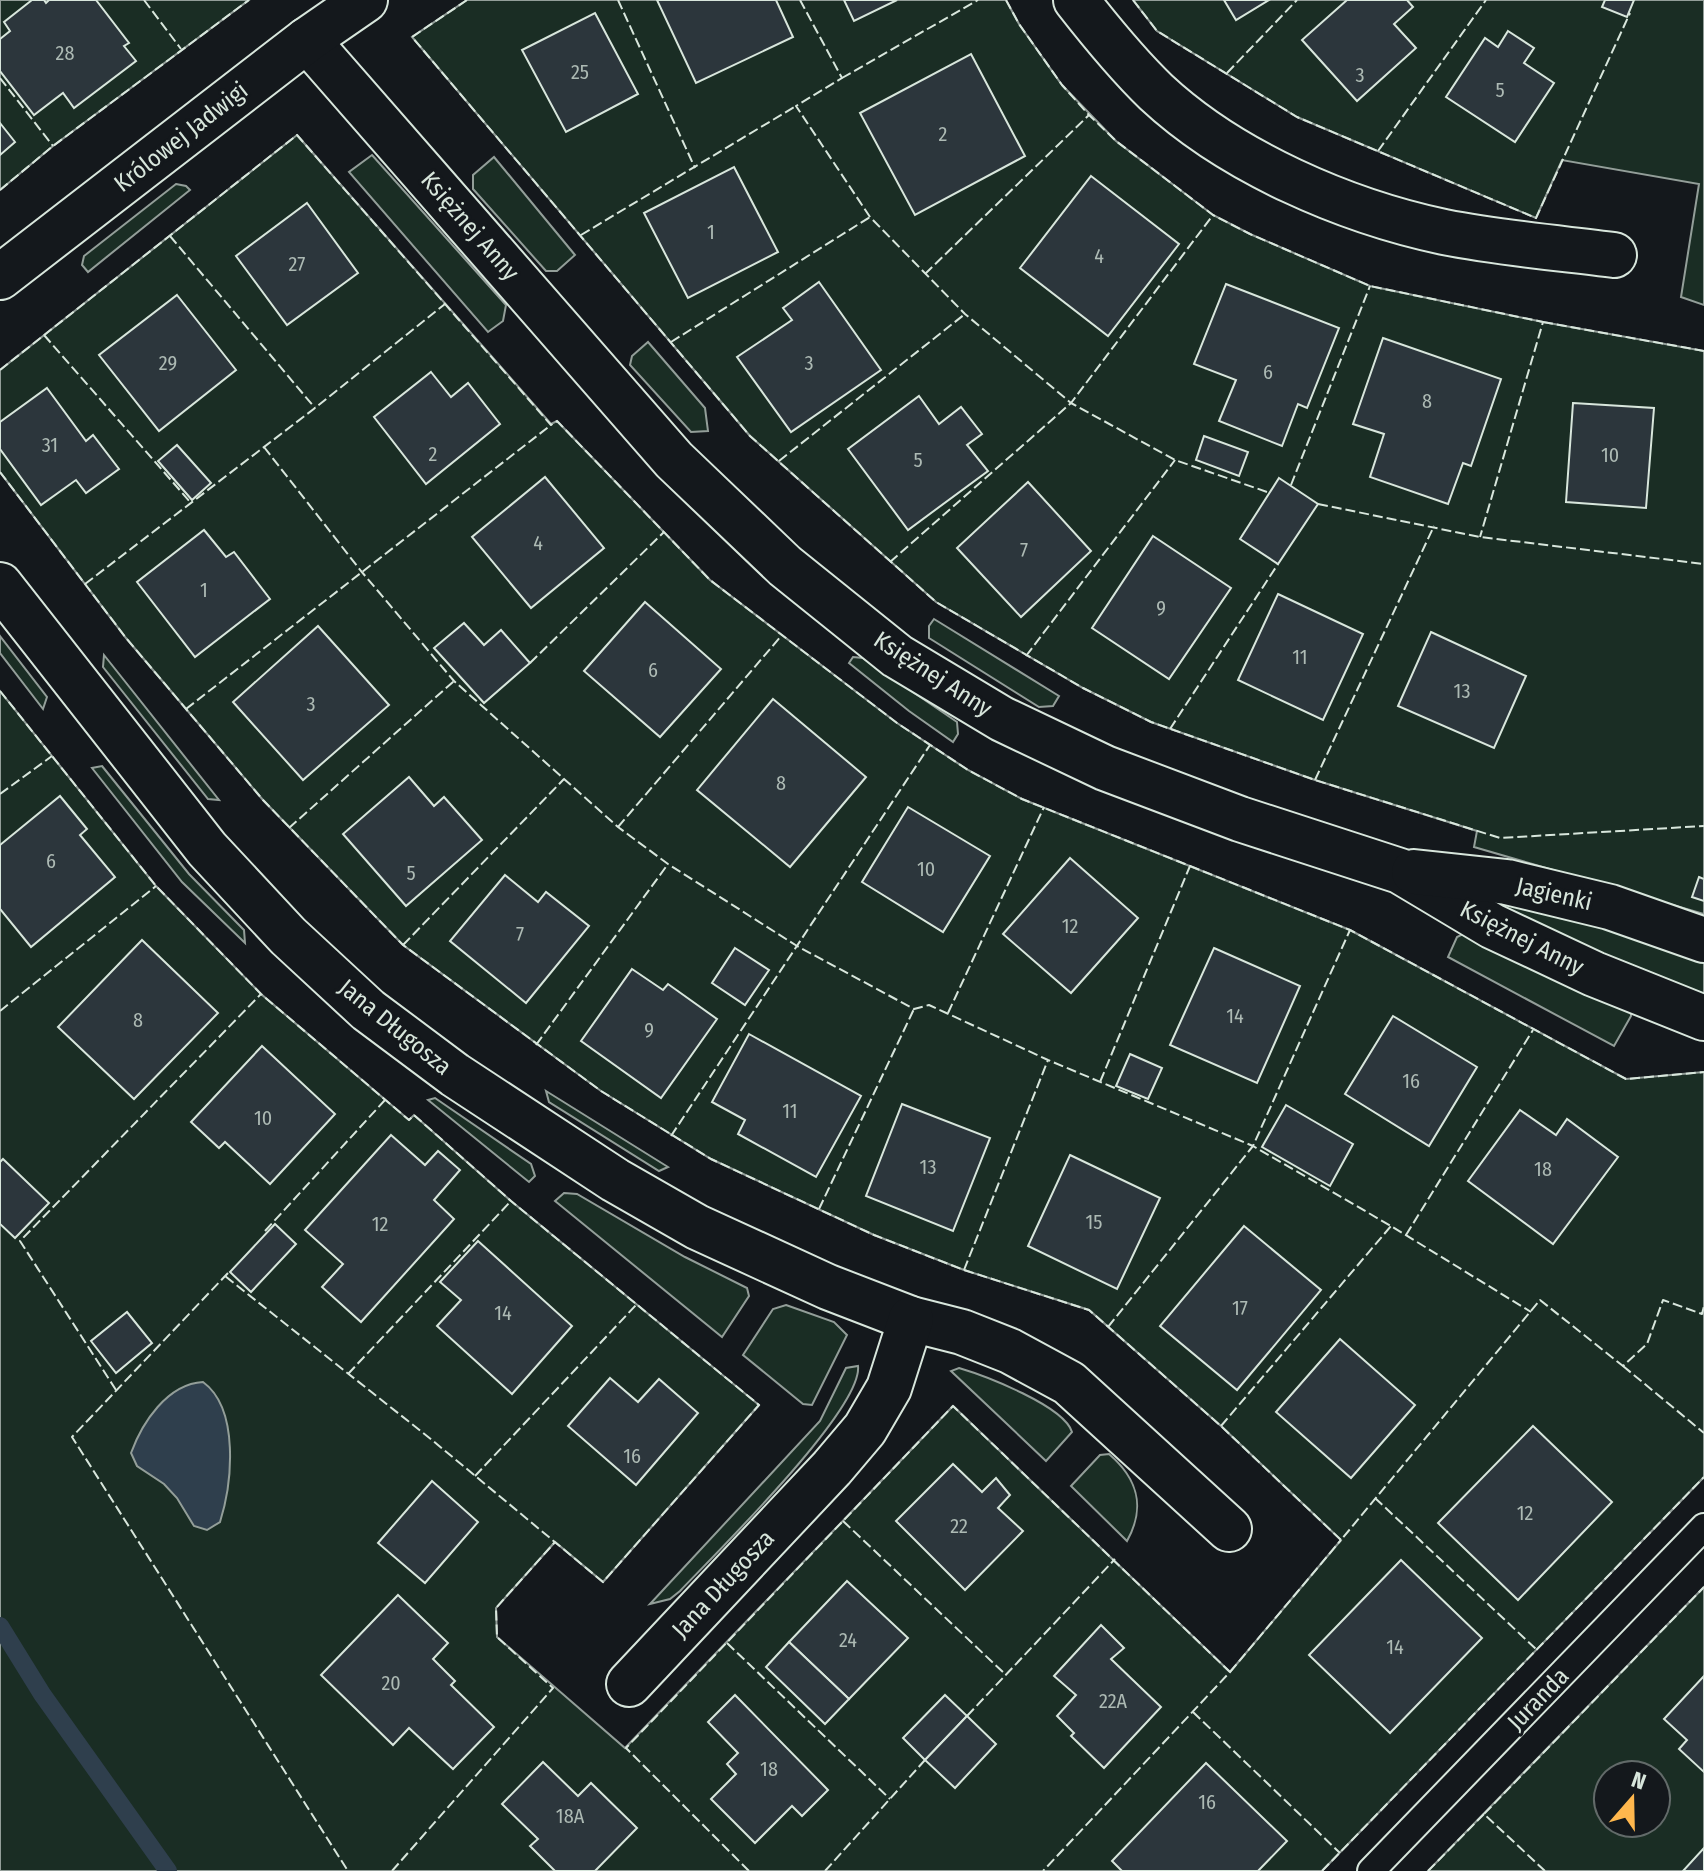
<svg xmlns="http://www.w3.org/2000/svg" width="1704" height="1871" font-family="'Fira Sans Condensed',sans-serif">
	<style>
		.green { fill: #1a2d24; stroke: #939e99; stroke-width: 2; fill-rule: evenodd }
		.water { fill: #2f3f4d; stroke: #939e99; stroke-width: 2 }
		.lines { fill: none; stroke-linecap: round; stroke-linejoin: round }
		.stream { stroke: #2f3f4d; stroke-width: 18 }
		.building { fill: #2c363c; stroke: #d8e6dc; stroke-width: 2 }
		.service-casing { stroke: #d8e6dc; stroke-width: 30 }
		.minor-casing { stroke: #d8e6dc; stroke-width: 48 }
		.service { stroke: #14181c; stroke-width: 26 }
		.minor { stroke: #14181c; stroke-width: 44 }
		.fence { stroke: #d8e6dc; stroke-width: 2; stroke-dasharray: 10 4; stroke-linecap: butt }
		.labels { text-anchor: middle; stroke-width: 6; stroke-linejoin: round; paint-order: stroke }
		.number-label { font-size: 20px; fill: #adbab4 }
		.street-label { font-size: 24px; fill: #d8e6dc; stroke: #14181c }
	</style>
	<rect width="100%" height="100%" fill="#14181c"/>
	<g class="green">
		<path d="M 0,0 L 249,0 L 53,146 L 0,190 Z"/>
		<path d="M 467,0 L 1006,0 L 1019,24 L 1062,85 L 1116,141 L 1213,215 L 1250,234 L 1370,286 L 1543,322 L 1704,351 L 1704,914 L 1474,847 L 1477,831 L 1315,780 L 1151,722 L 1083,688 L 936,602 L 750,436 L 412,37 Z"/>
		<path d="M 1133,0 L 1704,0 L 1704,305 L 1681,297 L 1699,184 L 1562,160 L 1536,218 L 1297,117 L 1157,31 Z"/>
		<path d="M 297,135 L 551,424 L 557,421 L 710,580 L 897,723 L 968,770 L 1022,799 L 1350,930 L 1626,1079 L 1704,1072 L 1704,1477 L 1322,1871 L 0,1871 L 0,691 L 156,886 L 261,994 L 409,1120 L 414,1115 L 511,1201 L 759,1405 L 603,1582 L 555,1542 L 496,1608 L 497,1637 L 625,1748 L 953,1406 L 1230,1672 L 1341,1540 L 1221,1426 L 1089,1310 L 964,1270 L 874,1235 L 711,1159 L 601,1091 L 403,945 L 263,800 L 126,638 L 0,472 L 0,370 Z"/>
		<path d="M 372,155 L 506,305 L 503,321 L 488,332 L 349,172 Z"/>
		<path d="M 494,157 L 575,255 L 557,271 L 546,271 L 473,189 L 473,175 Z"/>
		<path d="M 176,184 L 186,186 L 190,190 L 88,272 L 82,265 L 84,256 Z"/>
		<path d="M 648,342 L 705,408 L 708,431 L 691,432 L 630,365 L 632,356 Z"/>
		<path d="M 934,619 L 1059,696 L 1053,706 L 1039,707 L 929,638 L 929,626 Z"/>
		<path d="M 0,636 L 47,697 L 43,709 L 0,653 Z"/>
		<path d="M 104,655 L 219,800 L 208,799 L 103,667 Z"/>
		<path d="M 853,657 L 863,658 L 957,722 L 958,734 L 953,742 L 909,711 L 849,663 Z"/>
		<path d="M 102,766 L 189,874 L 244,930 L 245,943 L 182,882 L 92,768 Z"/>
		<path d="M 1490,896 L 1558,913 L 1704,958 L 1704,1000 L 1486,907 Z"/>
		<path d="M 1469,931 L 1630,1001 L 1631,1016 L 1614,1046 L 1448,957 L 1457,937 Z"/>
		<path d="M 546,1091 L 668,1167 L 659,1171 L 549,1102 Z"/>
		<path d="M 435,1098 L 531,1164 L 535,1176 L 529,1182 L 428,1100 Z"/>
		<path d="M 564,1193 L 577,1194 L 685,1257 L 747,1288 L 749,1296 L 722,1337 L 555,1201 Z"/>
		<path d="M 786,1305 L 834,1322 L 847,1335 L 812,1405 L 803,1404 L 743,1355 L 773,1309 Z"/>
		<path d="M 858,1366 C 863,1409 715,1554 680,1591 L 670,1599 L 650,1604 L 820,1421 L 846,1368 Z"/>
		<path d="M 959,1368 C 986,1376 1064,1406 1072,1432 L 1046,1461 L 951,1371 Z"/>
		<path d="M 1109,1454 C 1138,1479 1146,1507 1127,1541 L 1071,1486 L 1100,1455 Z"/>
		<path d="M 1704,1587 L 1704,1871 L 1428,1871 ZM 1608,1775 L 1656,1775 L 1656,1823 L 1608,1823 Z"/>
	</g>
	<path class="water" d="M 203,1382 C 240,1409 232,1484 220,1522 L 207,1530 L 194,1526 L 177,1498 L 164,1484 L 137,1466 L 131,1453 C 142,1423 167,1384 203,1382 Z"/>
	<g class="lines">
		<path class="stream" d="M 0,1626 L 42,1694 L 168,1871"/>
	</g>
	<g class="building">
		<path d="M 32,0 L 44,0 L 46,3 L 49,0 L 96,0 L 129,43 L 124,46 L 136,61 L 74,108 L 63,93 L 34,115 L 0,71 L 0,39 L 10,31 L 4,22 Z"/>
		<path d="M 657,0 L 776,0 L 793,37 L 696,83 Z"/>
		<path d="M 844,0 L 897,0 L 854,21 Z"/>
		<path d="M 1224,0 L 1269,0 L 1236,20 Z"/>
		<path d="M 1347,0 L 1407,0 L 1413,7 L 1394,24 L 1416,48 L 1357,101 L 1302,40 Z"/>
		<path d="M 1605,0 L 1634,0 L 1627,17 L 1602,7 Z"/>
		<path d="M 595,13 L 638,94 L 566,132 L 522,50 Z"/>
		<path d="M 1508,31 L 1534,48 L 1524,63 L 1554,83 L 1515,142 L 1446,97 L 1485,38 L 1498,47 Z"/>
		<path d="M 971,54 L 1025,156 L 915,215 L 860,113 Z"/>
		<path d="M 0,123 L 15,142 L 0,155 Z"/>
		<path d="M 734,167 L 778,252 L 688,298 L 644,213 Z"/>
		<path d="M 1091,176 L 1179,244 L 1108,336 L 1020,268 Z"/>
		<path d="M 307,203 L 358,273 L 287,325 L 236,256 Z"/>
		<path d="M 819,282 L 881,370 L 791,432 L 737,357 L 792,320 L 783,308 Z"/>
		<path d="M 1226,284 L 1339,328 L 1307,408 L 1298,404 L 1282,446 L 1219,421 L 1236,380 L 1194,364 Z"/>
		<path d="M 177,295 L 236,370 L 159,431 L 99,355 Z"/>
		<path d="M 1383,338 L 1501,379 L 1471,466 L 1463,463 L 1448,504 L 1370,477 L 1384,434 L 1353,424 Z"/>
		<path d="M 431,372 L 451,397 L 468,383 L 500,424 L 426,484 L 374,417 Z"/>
		<path d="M 47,388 L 86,441 L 93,435 L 119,469 L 86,493 L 76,480 L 41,505 L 0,449 L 0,422 Z"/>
		<path d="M 919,396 L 939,424 L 961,407 L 982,434 L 967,445 L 988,471 L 908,530 L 848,449 Z"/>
		<path d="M 1573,403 L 1654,408 L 1646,508 L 1566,502 Z"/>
		<path d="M 1204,436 L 1248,452 L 1239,476 L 1196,460 Z"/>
		<path d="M 177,445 L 211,483 L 192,500 L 158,461 Z"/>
		<path d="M 545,477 L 604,548 L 531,608 L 472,537 Z"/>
		<path d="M 1279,478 L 1318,504 L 1278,564 L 1240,539 Z"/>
		<path d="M 1028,482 L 1091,551 L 1021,617 L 957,548 Z"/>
		<path d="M 204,530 L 226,557 L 234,552 L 270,599 L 195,657 L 137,582 Z"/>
		<path d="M 1153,536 L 1231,588 L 1169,679 L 1092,628 Z"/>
		<path d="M 1278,594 L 1363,634 L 1323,720 L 1238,680 Z"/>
		<path d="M 645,602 L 721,669 L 660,737 L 584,671 Z"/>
		<path d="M 464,623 L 484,645 L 501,630 L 530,663 L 484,703 L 434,648 Z"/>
		<path d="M 318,626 L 389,705 L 303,780 L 233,702 Z"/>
		<path d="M 1431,632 L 1526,676 L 1494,748 L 1398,706 Z"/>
		<path d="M 773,699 L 866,777 L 790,867 L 697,790 Z"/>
		<path d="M 409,777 L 434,806 L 444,797 L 482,840 L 406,906 L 343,834 Z"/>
		<path d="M 60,796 L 87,829 L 80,835 L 115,877 L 31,947 L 0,909 L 0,845 Z"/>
		<path d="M 908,807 L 990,856 L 943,932 L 862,882 Z"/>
		<path d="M 1070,858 L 1138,918 L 1071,993 L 1003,934 Z"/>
		<path d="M 505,875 L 538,902 L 546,892 L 589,926 L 526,1003 L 450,941 Z"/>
		<path d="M 1699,877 L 1704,879 L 1704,901 L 1692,897 Z"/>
		<path d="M 142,940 L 218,1013 L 134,1099 L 58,1027 Z"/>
		<path d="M 735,948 L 769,970 L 745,1005 L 712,983 Z"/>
		<path d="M 1214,948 L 1300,986 L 1257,1083 L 1170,1045 Z"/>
		<path d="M 632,969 L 663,990 L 668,984 L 717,1019 L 661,1098 L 581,1041 Z"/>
		<path d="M 1393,1016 L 1477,1067 L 1429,1146 L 1345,1094 Z"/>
		<path d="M 749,1034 L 861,1096 L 816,1177 L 738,1134 L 745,1120 L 712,1102 Z"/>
		<path d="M 262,1046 L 335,1114 L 270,1184 L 225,1142 L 219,1148 L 191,1122 Z"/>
		<path d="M 1130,1054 L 1162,1068 L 1148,1099 L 1116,1086 Z"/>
		<path d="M 902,1104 L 990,1138 L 953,1231 L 866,1196 Z"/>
		<path d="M 1286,1105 L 1353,1144 L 1330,1186 L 1262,1147 Z"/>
		<path d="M 1520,1110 L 1556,1135 L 1567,1119 L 1618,1157 L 1553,1244 L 1468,1181 Z"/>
		<path d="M 391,1135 L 425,1165 L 438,1151 L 460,1170 L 434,1200 L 454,1219 L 361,1322 L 322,1287 L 343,1264 L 305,1230 Z"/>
		<path d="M 1070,1155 L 1160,1198 L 1117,1289 L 1028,1246 Z"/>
		<path d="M 3,1159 L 49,1203 L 15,1238 L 0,1224 L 0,1162 Z"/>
		<path d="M 275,1224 L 296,1244 L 251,1292 L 230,1272 Z"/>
		<path d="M 1244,1226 L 1321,1290 L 1237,1390 L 1160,1326 Z"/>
		<path d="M 478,1241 L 572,1326 L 512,1394 L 437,1326 L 461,1300 L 440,1282 Z"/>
		<path d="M 127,1312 L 152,1343 L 116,1373 L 91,1341 Z"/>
		<path d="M 1340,1339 L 1415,1405 L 1351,1478 L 1276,1412 Z"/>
		<path d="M 610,1378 L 638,1402 L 659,1379 L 698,1413 L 636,1485 L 568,1426 Z"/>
		<path d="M 1533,1426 L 1612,1502 L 1518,1600 L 1438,1523 Z"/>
		<path d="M 953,1464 L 982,1492 L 996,1478 L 1010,1495 L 998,1508 L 1023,1531 L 965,1590 L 896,1521 Z"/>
		<path d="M 432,1481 L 478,1522 L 425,1583 L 378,1543 Z"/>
		<path d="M 1401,1560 L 1482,1638 L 1390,1733 L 1309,1655 Z"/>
		<path d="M 847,1581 L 908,1638 L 849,1699 L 789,1642 Z"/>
		<path d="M 398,1595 L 448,1643 L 433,1659 L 455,1681 L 451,1685 L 494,1727 L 453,1769 L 409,1728 L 393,1745 L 321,1675 Z"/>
		<path d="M 1101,1625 L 1124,1648 L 1111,1659 L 1161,1707 L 1104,1768 L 1071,1736 L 1074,1733 L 1057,1716 L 1076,1695 L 1054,1676 Z"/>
		<path d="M 789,1642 L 849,1699 L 825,1724 L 766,1667 Z"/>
		<path d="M 1704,1676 L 1704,1772 L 1679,1749 L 1687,1740 L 1664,1719 Z"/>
		<path d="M 735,1695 L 828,1790 L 802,1816 L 792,1806 L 755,1843 L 711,1799 L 736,1774 L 727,1764 L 738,1753 L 708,1722 Z"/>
		<path d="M 945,1695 L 967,1716 L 925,1760 L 903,1738 Z"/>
		<path d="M 967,1716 L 996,1744 L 955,1788 L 925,1760 Z"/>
		<path d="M 543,1762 L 578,1796 L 591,1783 L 637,1828 L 595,1871 L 555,1871 L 530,1846 L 538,1839 L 502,1804 Z"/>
		<path d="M 1206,1763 L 1287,1841 L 1258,1871 L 1122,1871 L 1112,1861 Z"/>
		<path d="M 1704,1848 L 1704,1871 L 1683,1871 Z"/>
	</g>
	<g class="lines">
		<g class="service-casing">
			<path id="service" d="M 1371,1871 L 1704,1527"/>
		</g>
		<g class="minor-casing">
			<g id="minor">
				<path d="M 1076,0 C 1101,32 1127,64 1156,92 C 1231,162 1345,211 1444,232 C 1500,243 1558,248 1614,255"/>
				<path d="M 307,40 L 674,460 L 785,566 L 897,656 L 1002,719 L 1105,768 L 1240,819 L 1400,871 L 1492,926 L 1594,974 L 1704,1018"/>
				<path d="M 0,277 L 307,40 L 365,0"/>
				<path d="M 0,585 L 207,849 L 288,936 L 368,1010 L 455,1075 L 615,1180 L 697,1227 L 828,1287 L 911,1319 L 962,1332 L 1010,1351 L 1069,1383 L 1229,1529"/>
				<path d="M 1414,872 L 1507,882 L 1610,907 L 1704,940"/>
				<path d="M 629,1684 L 832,1468 L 865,1429 L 889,1388 L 911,1319"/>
			</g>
		</g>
		<use href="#service" class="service"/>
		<use href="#minor" class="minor"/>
		<g class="fence">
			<path d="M 144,0 L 181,49"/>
			<path d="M 467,0 L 412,37 L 750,436 L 936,602 L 1083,688 L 1151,722 L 1315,780 L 1500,838 L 1704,826"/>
			<path d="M 618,0 L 695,168"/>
			<path d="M 800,0 L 842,78 L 796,106 L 870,217 L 965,314 L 1071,403 L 1175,460 L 1270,493"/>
			<path d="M 1006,0 L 1019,24 L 1062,85 L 1089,115 L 1116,141 L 1213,215 L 1250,234 L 1370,286 L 1543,322 L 1480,537"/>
			<path d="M 1133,0 L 1157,31 L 1297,117 L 1536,218 L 1630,13"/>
			<path d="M 1227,73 L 1297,0"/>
			<path d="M 0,78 L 53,146"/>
			<path d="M 842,78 L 978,0"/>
			<path d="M 1378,151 L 1486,0"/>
			<path d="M 0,190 L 53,146 L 249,0"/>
			<path d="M 581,235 L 796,106"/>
			<path d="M 170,236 L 315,408"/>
			<path d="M 925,274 L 1089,115"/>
			<path d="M 1543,322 L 1704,351"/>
			<path d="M 44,335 L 191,503"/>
			<path d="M 671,342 L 870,217"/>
			<path d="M 0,370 L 297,135 L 551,425 L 557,421 L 710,580 L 897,723 L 968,770 L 1022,799 L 1190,866 L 1100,1082"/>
			<path d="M 264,447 L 361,571 L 454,681 L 618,827 L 668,864 L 797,946 L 914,1009 L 929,1005 L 1048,1060 L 1253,1146 L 1391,1226 L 1531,1312"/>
			<path d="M 779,461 L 965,314"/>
			<path d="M 0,472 L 126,638 L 263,800 L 403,945 L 601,1091 L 711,1159 L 874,1235 L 964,1270 L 1089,1310 L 1221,1426 L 1341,1540 L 1540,1300 L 1623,1366 L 1647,1344 L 1663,1300 L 1702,1314 L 1704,1306"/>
			<path d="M 1291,485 L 1370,286"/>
			<path d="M 1318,504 L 1480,537 L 1704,564"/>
			<path d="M 890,562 L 1071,403 L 1213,215"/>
			<path d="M 85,584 L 315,408 L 445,304"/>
			<path d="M 1026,656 L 1175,460"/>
			<path d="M 530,663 L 664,532"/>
			<path d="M 0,691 L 156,886 L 261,994 L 409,1120 L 414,1115 L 511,1201 L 759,1405 L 603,1582 L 432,1440 L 225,1276"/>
			<path d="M 186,709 L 551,425"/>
			<path d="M 1170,729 L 1278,564"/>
			<path d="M 1315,780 L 1434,526"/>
			<path d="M 0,794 L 52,756"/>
			<path d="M 618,827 L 782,635"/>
			<path d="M 289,828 L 454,681"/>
			<path d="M 1190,866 L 1350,930 L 1626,1079 L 1704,1072"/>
			<path d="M 403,945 L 564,779"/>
			<path d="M 0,1011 L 156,886"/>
			<path d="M 948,1013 L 1044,807"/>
			<path d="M 536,1045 L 668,864"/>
			<path d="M 671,1136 L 930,745"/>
			<path d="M 819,1209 L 914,1009"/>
			<path d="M 265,1231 L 385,1100"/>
			<path d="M 1406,1235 L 1533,1030"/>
			<path d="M 964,1270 L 1048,1060"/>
			<path d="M 228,1273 L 72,1437 L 348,1871"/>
			<path d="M 1108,1327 L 1253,1146 L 1350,930"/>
			<path d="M 1623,1366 L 1704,1433"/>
			<path d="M 348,1374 L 511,1201"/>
			<path d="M 116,1390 L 20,1241 L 261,994"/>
			<path d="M 1221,1426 L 1391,1226"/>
			<path d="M 475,1476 L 637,1304"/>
			<path d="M 1375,1498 L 1537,1650"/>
			<path d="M 843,1521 L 1006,1675"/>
			<path d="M 727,1643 L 890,1799"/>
			<path d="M 1230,1672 L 1341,1540"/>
			<path d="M 1193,1712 L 1340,1853"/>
			<path d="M 967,1716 L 1115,1559"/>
			<path d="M 392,1871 L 553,1688 L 497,1637 L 496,1608 L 555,1542"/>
			<path d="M 749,1871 L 626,1748 L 953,1406 L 1230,1672 L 1043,1871"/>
			<path d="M 825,1871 L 925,1760"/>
			<path d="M 1322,1871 L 1704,1477"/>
			<path d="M 1428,1871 L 1484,1814 L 1486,1816"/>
			<path d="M 1545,1871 L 1484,1814 L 1704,1587"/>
		</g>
	</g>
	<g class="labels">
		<g class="number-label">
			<text x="65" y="60">28</text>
			<text x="580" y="79">25</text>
			<text x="1360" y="82">3</text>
			<text x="1500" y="97">5</text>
			<text x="943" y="141">2</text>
			<text x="711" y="239">1</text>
			<text x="1099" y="263">4</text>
			<text x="297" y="271">27</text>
			<text x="168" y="370">29</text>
			<text x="809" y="370">3</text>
			<text x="1268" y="379">6</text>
			<text x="1427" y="408">8</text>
			<text x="50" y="452">31</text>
			<text x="433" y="461">2</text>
			<text x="1610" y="462">10</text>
			<text x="918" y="467">5</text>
			<text x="538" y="550">4</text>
			<text x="1024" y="557">7</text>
			<text x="204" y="597">1</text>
			<text x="1161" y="615">9</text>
			<text x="1300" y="664">11</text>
			<text x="653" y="677">6</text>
			<text x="1462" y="698">13</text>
			<text x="311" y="711">3</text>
			<text x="781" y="790">8</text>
			<text x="51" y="868">6</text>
			<text x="926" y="876">10</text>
			<text x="411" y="880">5</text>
			<text x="1070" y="933">12</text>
			<text x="520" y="941">7</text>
			<text x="1235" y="1023">14</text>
			<text x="138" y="1027">8</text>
			<text x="649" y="1037">9</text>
			<text x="1411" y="1088">16</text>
			<text x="790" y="1118">11</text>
			<text x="263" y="1125">10</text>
			<text x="928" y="1174">13</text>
			<text x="1543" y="1176">18</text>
			<text x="1094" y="1229">15</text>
			<text x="380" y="1231">12</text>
			<text x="1240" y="1315">17</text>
			<text x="503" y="1320">14</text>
			<text x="632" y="1463">16</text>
			<text x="1525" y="1520">12</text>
			<text x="959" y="1533">22</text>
			<text x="848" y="1647">24</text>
			<text x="1395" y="1654">14</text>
			<text x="391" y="1690">20</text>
			<text x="1113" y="1708">22A</text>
			<text x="769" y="1776">18</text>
			<text x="1207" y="1809">16</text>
			<text x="570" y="1823">18A</text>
		</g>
		<g class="street-label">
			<text transform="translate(181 137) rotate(-38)" y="8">Królowej Jadwigi</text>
			<text transform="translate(470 226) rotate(49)" y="8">Księżnej Anny</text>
			<text transform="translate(933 674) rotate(33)" y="8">Księżnej Anny</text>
			<text transform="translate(1554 894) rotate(13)" y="8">Jagienki</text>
			<text transform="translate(1522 938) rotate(27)" y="8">Księżnej Anny</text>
			<text transform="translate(395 1027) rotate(39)" y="8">Jana Długosza</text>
			<text transform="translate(723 1584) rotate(-47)" y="8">Jana Długosza</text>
			<text transform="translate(1538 1699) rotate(-46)" y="8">Juranda</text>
		</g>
	</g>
	<g transform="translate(1632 1799) rotate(20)"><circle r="38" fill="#14181c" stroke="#626a69" stroke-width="2"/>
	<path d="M0-6L14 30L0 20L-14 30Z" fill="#ffb74d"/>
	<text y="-12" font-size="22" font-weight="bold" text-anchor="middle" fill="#d8e6dc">N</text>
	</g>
</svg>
